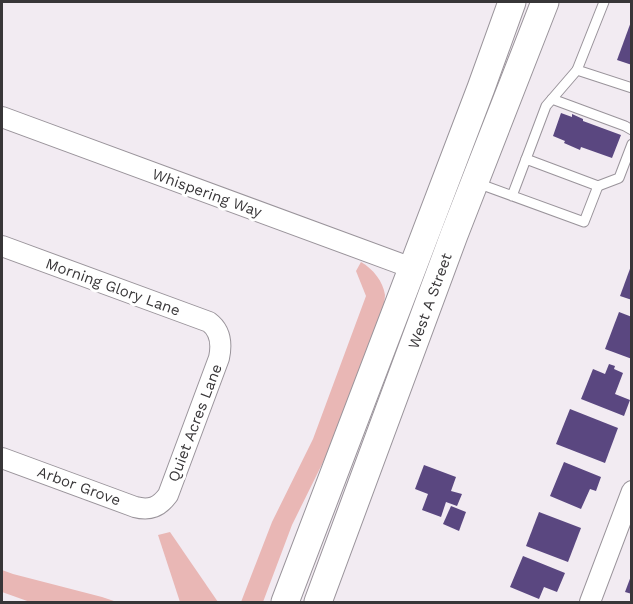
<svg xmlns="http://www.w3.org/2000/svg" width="633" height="604" font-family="'Work Sans',sans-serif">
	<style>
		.green { fill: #e9b7b5 }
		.building { fill: #5a4780 }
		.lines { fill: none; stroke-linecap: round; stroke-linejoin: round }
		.service-casing { stroke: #9a949b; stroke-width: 11 }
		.minor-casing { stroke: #9a949b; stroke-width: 22 }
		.secondary-casing { stroke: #9a949b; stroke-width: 29 }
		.service { stroke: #fff; stroke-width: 9 }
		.minor { stroke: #fff; stroke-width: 20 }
		.secondary { stroke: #fff; stroke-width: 27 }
		.labels { text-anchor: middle; stroke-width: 6; stroke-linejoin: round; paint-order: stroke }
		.street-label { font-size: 15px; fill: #383638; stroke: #fff }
	</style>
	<rect width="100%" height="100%" fill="#f2ebf2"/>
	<g class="green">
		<path d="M 361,262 C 373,269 383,281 385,295 C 385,300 383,306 383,311 L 330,448 L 292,525 L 263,602 L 241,602 L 272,522 L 313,439 L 366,296 L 356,271 Z"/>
		<path d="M 170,532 L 218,602 L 180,602 L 158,535 Z"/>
		<path d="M 2,570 L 13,574 L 102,597 L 117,602 L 30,602 L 2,592 Z"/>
	</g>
	<g class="building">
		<path d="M 632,19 L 632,65 L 617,60 Z"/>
		<path d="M 561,113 L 572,117 L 572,114 L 583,119 L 583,121 L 621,135 L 612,158 L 581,147 L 580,150 L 564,143 L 565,141 L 553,136 Z"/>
		<path d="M 631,266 L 632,267 L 632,300 L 620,296 Z"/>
		<path d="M 619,312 L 632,317 L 632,359 L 605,349 Z"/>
		<path d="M 609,364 L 615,366 L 614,369 L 623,373 L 615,394 L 630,400 L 624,416 L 581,399 L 593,369 L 605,374 Z"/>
		<path d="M 570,409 L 618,428 L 605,463 L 556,444 Z"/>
		<path d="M 564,462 L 601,477 L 596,491 L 590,489 L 581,509 L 550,496 Z"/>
		<path d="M 424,465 L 456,477 L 451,491 L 462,494 L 457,506 L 446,502 L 441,517 L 422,510 L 428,494 L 415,489 Z"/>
		<path d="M 451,506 L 466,512 L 459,531 L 443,524 Z"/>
		<path d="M 539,512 L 581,528 L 568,562 L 526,546 Z"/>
		<path d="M 523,556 L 565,573 L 557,592 L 544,587 L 539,599 L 510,587 Z"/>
		<path d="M 631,576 L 632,576 L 632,594 L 625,592 Z"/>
	</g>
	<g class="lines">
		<g class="service-casing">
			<g id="service">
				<path d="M 577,70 L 604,2"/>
				<path d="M 552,99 L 625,126 L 632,130"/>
				<path d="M 526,159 L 546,106 L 577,70 L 632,88"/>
				<path d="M 477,183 L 584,222 L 598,186 L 526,159 L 512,196"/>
				<path d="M 598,186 L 619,178 L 632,144"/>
			</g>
		</g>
		<g class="minor-casing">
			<g id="minor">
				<path d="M 2,117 L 412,268"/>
				<path d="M 2,246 L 209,322 C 221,331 222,344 219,358 L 168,495 C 159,507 150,511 135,507 L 2,458"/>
				<path d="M 590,602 L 632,491"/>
			</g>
		</g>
		<g class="secondary-casing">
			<g id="secondary">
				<path d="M 285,602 L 481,88 L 512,2"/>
				<path d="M 318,602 L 454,235 L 545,2"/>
			</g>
		</g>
		<use href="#service" class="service"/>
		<use href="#minor" class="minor"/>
		<use href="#secondary" class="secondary"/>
	</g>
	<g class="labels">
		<g class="street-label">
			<text transform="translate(207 193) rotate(20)" y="5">Whispering Way</text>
			<text transform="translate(113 287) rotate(20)" y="5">Morning Glory Lane</text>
			<text transform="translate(430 301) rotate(-70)" y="5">West A Street</text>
			<text transform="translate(195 423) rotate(-69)" y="5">Quiet Acres Lane</text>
			<text transform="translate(79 486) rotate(20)" y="5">Arbor Grove</text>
		</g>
	</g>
	<rect width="633" height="604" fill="none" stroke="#383638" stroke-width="6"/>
</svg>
